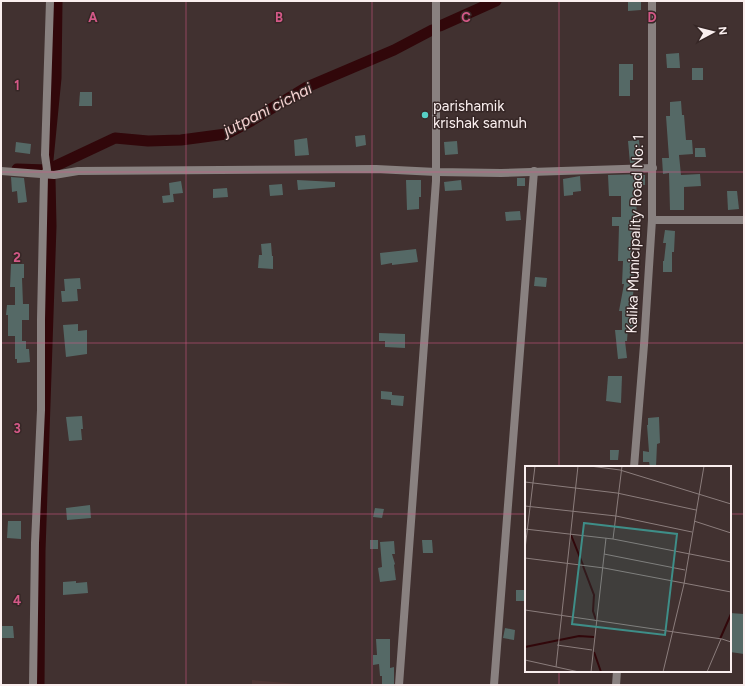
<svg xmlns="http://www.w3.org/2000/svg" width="745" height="686" font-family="Figtree,sans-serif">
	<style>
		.built { fill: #4e3635 }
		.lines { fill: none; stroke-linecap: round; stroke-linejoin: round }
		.canal { stroke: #31070a; stroke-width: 11 }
		.building { fill: #556966 }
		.minor { stroke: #898180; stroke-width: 8 }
		.tertiary { stroke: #898180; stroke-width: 8 }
		.grid { fill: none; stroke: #d35887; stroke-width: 1; stroke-opacity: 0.55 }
		.poi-dot { fill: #56cec4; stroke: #362726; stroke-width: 1.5 }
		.labels { text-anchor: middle; stroke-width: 3; stroke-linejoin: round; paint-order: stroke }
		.poi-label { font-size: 15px; fill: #faefef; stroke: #362726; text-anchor: start }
		.street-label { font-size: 15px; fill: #faefef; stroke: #362726 }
		.water-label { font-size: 16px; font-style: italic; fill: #f5d2d1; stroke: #362726 }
		.inset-river { fill: none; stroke: #31070a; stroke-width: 2 }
		.inset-road { fill: none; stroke: #8b7d7c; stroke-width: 1 }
		.view { fill: #3e8e88; fill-opacity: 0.15; stroke: #3e8e88; stroke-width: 2 }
		.inset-edge { fill: none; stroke: #faefef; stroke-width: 2 }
		.grid-label { font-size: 13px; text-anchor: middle; font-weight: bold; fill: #d35887; stroke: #362726; stroke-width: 3; stroke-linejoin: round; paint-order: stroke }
	</style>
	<rect width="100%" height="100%" fill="#413130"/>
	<path class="built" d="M 252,680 L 309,685 L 252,685 Z"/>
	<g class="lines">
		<g class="canal">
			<path d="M 440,26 L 496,1"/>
			<path d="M 17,169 L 47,170 L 115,138 L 148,141 L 181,140 L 226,134 L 251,121 L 307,87 L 394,50 L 432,30"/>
			<path d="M 39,685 L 40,551 L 51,226 L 50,179 L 47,170 L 56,78 L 57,1"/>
		</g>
	</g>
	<g class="building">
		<path d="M 628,1 L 641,1 L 641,10 L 628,11 Z"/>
		<path d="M 679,53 L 680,68 L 667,68 L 666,54 Z"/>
		<path d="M 619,64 L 633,64 L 633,80 L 630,80 L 630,96 L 619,96 Z"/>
		<rect x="692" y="68" width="11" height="12"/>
		<path d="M 80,92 L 92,92 L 92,106 L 79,106 Z"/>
		<path d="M 681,101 L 682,115 L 684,115 L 686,140 L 692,140 L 693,154 L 679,155 L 681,175 L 700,174 L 701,186 L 684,187 L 684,210 L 670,210 L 669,173 L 663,174 L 662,158 L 669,158 L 666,116 L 670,116 L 670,102 Z"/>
		<path d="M 365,135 L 366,145 L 356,147 L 355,136 Z"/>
		<path d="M 307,138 L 309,155 L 295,156 L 294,140 Z"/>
		<path d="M 639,140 L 641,163 L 630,163 L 628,141 Z"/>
		<path d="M 457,141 L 458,154 L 445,155 L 444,142 Z"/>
		<path d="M 16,142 L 31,144 L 30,154 L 15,152 Z"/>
		<path d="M 695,148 L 705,148 L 706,157 L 695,157 Z"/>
		<path d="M 642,174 L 642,175 L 645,175 L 645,185 L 639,185 L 640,192 L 636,192 L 637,226 L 636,236 L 634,236 L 634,287 L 630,317 L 634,317 L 633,327 L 628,327 L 627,341 L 625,341 L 627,358 L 618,359 L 615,330 L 622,330 L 622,311 L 619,311 L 624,284 L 622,284 L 623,261 L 618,261 L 619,226 L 612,226 L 612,217 L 621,217 L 621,196 L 609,196 L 608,175 Z"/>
		<path d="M 580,176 L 581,191 L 573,192 L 573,195 L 564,196 L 563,179 Z"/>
		<path d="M 11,177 L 24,178 L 27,202 L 18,203 L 17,191 L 12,192 Z"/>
		<rect x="517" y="178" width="8" height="8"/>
		<path d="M 297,180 L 335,182 L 335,187 L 298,190 Z"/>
		<path d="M 406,180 L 421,180 L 421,197 L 419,197 L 419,209 L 407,210 Z"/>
		<path d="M 461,180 L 462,190 L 445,191 L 444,182 Z"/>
		<path d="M 181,181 L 183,193 L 173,194 L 174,202 L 163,203 L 162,196 L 170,195 L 169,183 Z"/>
		<path d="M 282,184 L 283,195 L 270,196 L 269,185 Z"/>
		<path d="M 227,188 L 228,197 L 213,198 L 213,189 Z"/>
		<path d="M 727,191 L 737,191 L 739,209 L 728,210 Z"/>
		<path d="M 520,211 L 521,220 L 506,221 L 505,212 Z"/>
		<path d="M 665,230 L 675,231 L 674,252 L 672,252 L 672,272 L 663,272 L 663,261 L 664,261 L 666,243 L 663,243 Z"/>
		<path d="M 271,243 L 272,256 L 273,256 L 273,269 L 258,268 L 259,255 L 262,255 L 261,244 Z"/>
		<path d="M 416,249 L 418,262 L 392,265 L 392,263 L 381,265 L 380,253 Z"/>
		<path d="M 11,264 L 24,264 L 24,278 L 22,278 L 23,304 L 29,304 L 29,320 L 22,320 L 22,341 L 26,341 L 26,349 L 29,349 L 30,362 L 17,363 L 17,359 L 15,359 L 15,336 L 8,336 L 8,315 L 6,315 L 7,305 L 15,305 L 15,287 L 10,287 Z"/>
		<path d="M 535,277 L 547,278 L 546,287 L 534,286 Z"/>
		<path d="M 80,278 L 81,289 L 77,289 L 78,301 L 62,302 L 61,291 L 65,291 L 64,279 Z"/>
		<path d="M 78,324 L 78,331 L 87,330 L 87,354 L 66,357 L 63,325 Z"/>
		<path d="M 379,333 L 405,334 L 405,348 L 385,347 L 385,341 L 379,341 Z"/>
		<path d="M 608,376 L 622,376 L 621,403 L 606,401 Z"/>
		<path d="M 381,391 L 392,392 L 392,398 L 392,395 L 404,396 L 403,406 L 391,405 L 391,400 L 381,399 Z"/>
		<path d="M 82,416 L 83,429 L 81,429 L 82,440 L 69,441 L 66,417 Z"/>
		<path d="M 659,417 L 660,443 L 657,444 L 656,467 L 650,467 L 649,462 L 643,462 L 643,451 L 649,452 L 647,425 L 648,425 L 648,418 Z"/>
		<path d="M 610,450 L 619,450 L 618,460 L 610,460 Z"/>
		<path d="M 90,505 L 91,518 L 67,520 L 66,508 Z"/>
		<path d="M 375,508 L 384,509 L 382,518 L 373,517 Z"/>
		<path d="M 8,521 L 21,521 L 21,539 L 7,538 Z"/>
		<rect x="370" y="540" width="8" height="9"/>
		<path d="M 422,540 L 432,540 L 433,553 L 423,553 Z"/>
		<path d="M 394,541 L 395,554 L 392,554 L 395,564 L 394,565 L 396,580 L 380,582 L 378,568 L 382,567 L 380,542 Z"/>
		<path d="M 76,581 L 76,583 L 87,582 L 88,593 L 63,595 L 63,582 Z"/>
		<rect x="516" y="590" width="8" height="11"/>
		<path d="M 730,613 L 744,614 L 744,654 L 730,652 Z"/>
		<path d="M 1,626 L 13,626 L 14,638 L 1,638 Z"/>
		<path d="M 505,628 L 515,630 L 514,640 L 503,638 Z"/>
		<path d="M 376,639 L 390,639 L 390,668 L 394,667 L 394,685 L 382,685 L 382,676 L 380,676 L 379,664 L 373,665 L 373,655 L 377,655 Z"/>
	</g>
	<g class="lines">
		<g class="minor">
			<path d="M 1,171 L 54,175 L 78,171 L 376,169 L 436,172 L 501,173 L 653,168"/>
			<path d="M 652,220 L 744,220"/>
			<path d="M 33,685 L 35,543 L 41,410 L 41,320 L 44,175 L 47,170 L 45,155 L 50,1"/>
			<path d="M 399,685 L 436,181 L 436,1"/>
			<path d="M 494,685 L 534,171"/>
		</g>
		<g class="tertiary">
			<path d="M 634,467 L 644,345 L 652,220 L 652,1"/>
			<path d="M 616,685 L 617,671"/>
		</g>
	</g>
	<path class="grid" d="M 186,1 L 186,685M 372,1 L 372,685M 559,1 L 559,467M 1,172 L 744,172M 1,343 L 744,343M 1,514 L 526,514M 730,514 L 744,514M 559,671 L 559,685"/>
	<circle class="poi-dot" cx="425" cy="115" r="4"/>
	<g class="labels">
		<g class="poi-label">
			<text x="433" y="111">parishamik<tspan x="433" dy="17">krishak samuh</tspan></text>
		</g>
		<g class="street-label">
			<text transform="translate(635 234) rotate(-88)" y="5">Kalika Municipality Road No: 1</text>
		</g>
		<g class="water-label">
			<text transform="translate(267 109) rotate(-27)" y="6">jutpani cichai</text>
		</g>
	</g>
	<g transform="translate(525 466)">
		<rect width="206" height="206" fill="#413130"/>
		<path class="inset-river" d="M 46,69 L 58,99M 58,100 L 69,129 L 68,145 L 71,154M 195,173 L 206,148M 0,181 L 54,170 L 69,171M 69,186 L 76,206"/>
		<path class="inset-road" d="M 65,0 L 95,4 L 206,38M 0,16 L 92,27 L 171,44M 0,40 L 91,50 L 167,66M 169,55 L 206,67M 0,63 L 88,73 L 206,96M 88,73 L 97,0M 0,83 L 10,0M 79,88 L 160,104M 0,92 L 79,102 L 206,126M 0,144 L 197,173 L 206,176M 32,179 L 67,184M 0,194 L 54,206M 31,201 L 53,0M 66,206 L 81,72M 138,206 L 159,118 L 179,0M 182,206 L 196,173"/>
		<path class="view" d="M 59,57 L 152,68 L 140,169 L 47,158 Z"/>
		<rect width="206" height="206" class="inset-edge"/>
	</g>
	<g class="grid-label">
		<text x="93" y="22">A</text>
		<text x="279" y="22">B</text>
		<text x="466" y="22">C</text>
		<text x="652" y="22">D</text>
		<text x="17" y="90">1</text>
		<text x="17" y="262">2</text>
		<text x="17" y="433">3</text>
		<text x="17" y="605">4</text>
	</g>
	<rect width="745" height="686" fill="none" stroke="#faefef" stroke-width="4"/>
	<g transform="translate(713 32) rotate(83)" stroke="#362726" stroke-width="3" paint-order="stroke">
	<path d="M0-3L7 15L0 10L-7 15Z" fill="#faefef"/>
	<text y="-6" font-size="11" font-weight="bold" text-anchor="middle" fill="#faefef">N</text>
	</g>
</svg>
